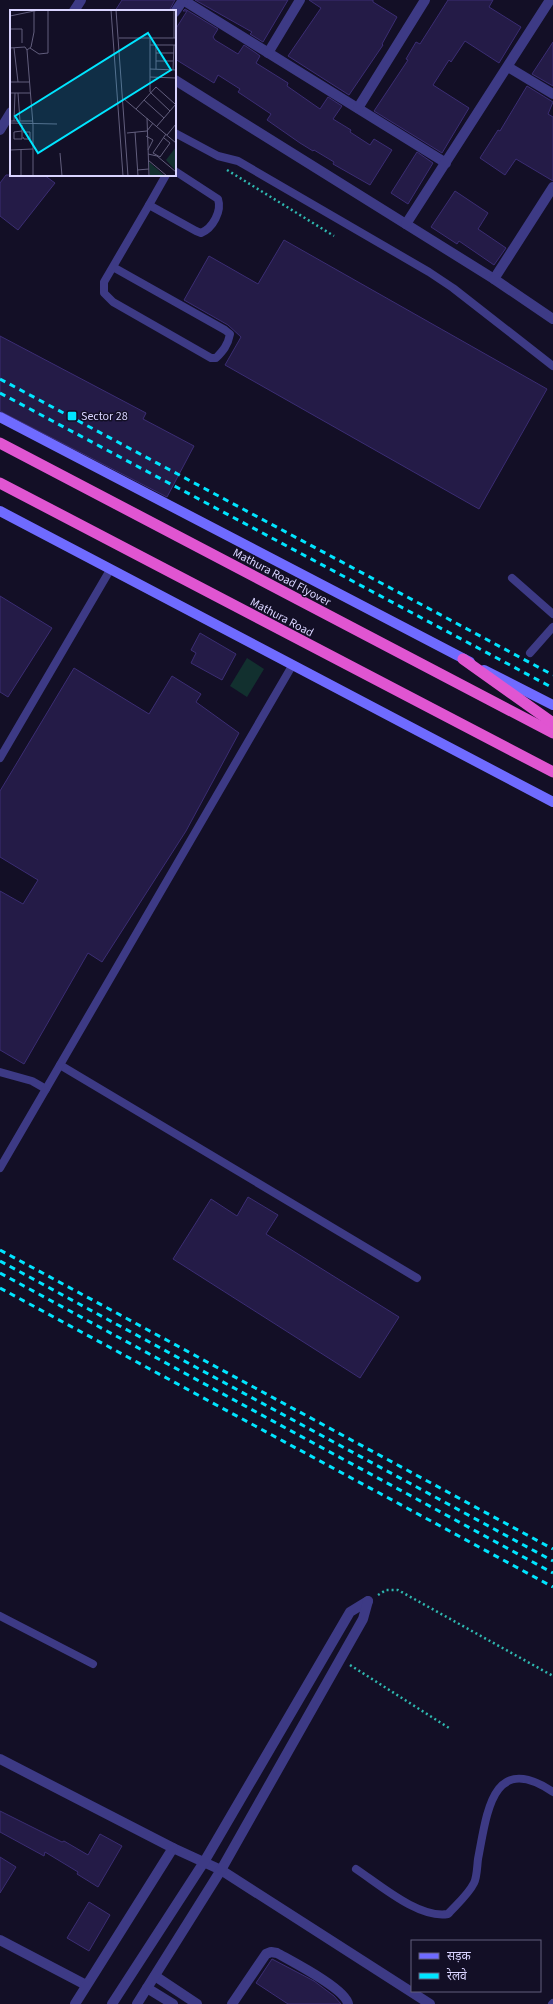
<svg xmlns="http://www.w3.org/2000/svg" width="553" height="2004" font-family="'Source Sans 3','Noto Sans Devanagari',sans-serif">
	<style>
		.green { fill: #12302f }
		.building { fill: #241b47; stroke: #3b2d73 }
		.lines { fill: none; stroke-linecap: round; stroke-linejoin: round }
		.path { stroke: #2fb8b0; stroke-width: 2.5; stroke-dasharray: 2 3; stroke-linecap: butt }
		.service { stroke: #3d3a85; stroke-width: 8 }
		.minor { stroke: #3d3a85; stroke-width: 10 }
		.tertiary { stroke: #3d3a85; stroke-width: 10 }
		.secondary { stroke: #6f6bff; stroke-width: 10 }
		.trunk { stroke: #e055d1; stroke-width: 11 }
		.rail { stroke: #00e5ff; stroke-width: 3; stroke-dasharray: 6 5; stroke-linecap: butt }
		.poi-dot { fill: #00e5ff; stroke: #130f26; stroke-width: 1.5 }
		.labels { text-anchor: middle; stroke-width: 3; stroke-linejoin: round; paint-order: stroke }
		.poi-label { font-size: 12px; fill: #d9d4ff; stroke: #130f26; text-anchor: start }
		.street-label { font-size: 12px; fill: #d9d4ff; stroke: #130f26 }
		.inset-road { fill: none; stroke: #625e7d; stroke-width: 1 }
		.view { fill: #00e5ff; fill-opacity: 0.15; stroke: #00e5ff; stroke-width: 2 }
		.inset-edge { fill: none; stroke: #d9d4ff; stroke-width: 2 }
	</style>
	<rect width="100%" height="100%" fill="#130f26"/>
	<path class="green" d="M 247,658 L 264,669 L 247,697 L 230,686 Z"/>
	<g class="building">
		<path d="M 122,0 L 175,0 L 169,11 L 115,11 Z"/>
		<path d="M 195,0 L 288,0 L 263,42 L 250,34 L 252,32 Z"/>
		<path d="M 309,0 L 373,0 L 373,2 L 397,17 L 382,44 L 383,45 L 349,95 L 288,56 L 321,8 Z"/>
		<path d="M 448,0 L 493,0 L 489,7 L 521,27 L 499,63 L 465,41 L 451,62 L 449,60 L 433,85 L 469,108 L 442,153 L 374,111 L 408,60 L 406,59 L 416,42 L 420,44 Z"/>
		<path d="M 185,9 L 218,29 L 213,37 L 215,40 L 238,54 L 244,45 L 256,53 L 260,56 L 256,63 L 288,83 L 287,86 L 320,109 L 328,97 L 342,106 L 333,119 L 351,130 L 350,132 L 370,145 L 374,139 L 392,150 L 370,185 L 333,164 L 334,162 L 314,150 L 313,151 L 300,143 L 267,120 L 271,114 L 238,92 L 240,89 L 218,75 L 214,83 L 175,59 L 175,30 L 187,11 L 183,11 Z"/>
		<path d="M 553,42 L 553,86 L 532,74 Z"/>
		<path d="M 527,86 L 553,102 L 548,114 L 553,117 L 553,181 L 516,159 L 505,175 L 480,158 L 498,130 L 500,131 Z"/>
		<path d="M 417,152 L 433,163 L 408,204 L 391,193 Z"/>
		<path d="M 6,175 L 44,175 L 55,183 L 18,230 L 0,216 L 0,183 Z"/>
		<path d="M 455,191 L 488,213 L 478,229 L 506,248 L 494,265 L 459,241 L 457,244 L 431,227 Z"/>
		<path d="M 284,240 L 547,389 L 479,509 L 225,365 L 241,337 L 228,325 L 184,300 L 209,256 L 258,284 Z"/>
		<path d="M 0,336 L 146,413 L 143,419 L 194,446 L 167,497 L 0,411 Z"/>
		<path d="M 0,596 L 52,628 L 8,697 L 0,692 Z"/>
		<path d="M 200,633 L 236,654 L 222,680 L 191,663 L 196,653 L 191,650 Z"/>
		<path d="M 74,668 L 149,714 L 172,676 L 201,694 L 196,702 L 239,733 L 186,831 L 102,962 L 88,953 L 24,1064 L 0,1050 L 0,891 L 23,904 L 38,880 L 0,857 L 0,791 Z"/>
		<path d="M 248,1197 L 278,1215 L 266,1234 L 399,1317 L 360,1378 L 173,1259 L 211,1199 L 237,1216 Z"/>
		<path d="M 0,1811 L 62,1842 L 64,1841 L 88,1855 L 100,1834 L 122,1846 L 98,1887 L 77,1874 L 78,1872 L 45,1852 L 44,1856 L 0,1832 Z"/>
		<path d="M 0,1857 L 16,1867 L 0,1893 Z"/>
		<path d="M 89,1902 L 110,1915 L 89,1951 L 67,1938 Z"/>
		<path d="M 272,1959 L 314,1981 L 334,1996 L 341,2004 L 288,2004 L 256,1983 Z"/>
	</g>
	<g class="lines">
		<g class="path">
			<path d="M 227,170 L 334,236"/>
			<path d="M 378,1595 L 386,1590 L 398,1590 L 553,1676"/>
			<path d="M 350,1665 L 449,1728"/>
		</g>
		<g class="service">
			<path d="M 175,133 L 218,156 L 238,161 L 429,272 L 453,288 L 553,366"/>
			<path d="M 166,175 L 149,205 L 196,231 L 201,233 C 213,228 222,211 218,199 L 175,171"/>
			<path d="M 113,267 L 225,330 L 230,334 C 228,345 223,351 216,358 L 211,358 L 113,302 L 104,293 L 104,282 L 149,205"/>
			<path d="M 512,578 L 553,614"/>
			<path d="M 530,653 L 553,627"/>
			<path d="M 0,758 L 110,570"/>
			<path d="M 60,1065 L 417,1278"/>
			<path d="M 0,1072 L 32,1081 L 46,1089"/>
			<path d="M 0,1168 L 292,666"/>
			<path d="M 0,1616 L 93,1664"/>
			<path d="M 356,1869 C 380,1885 419,1919 448,1914 C 456,1905 468,1895 474,1883 C 477,1877 477,1867 478,1859 C 487,1813 492,1751 553,1792"/>
			<path d="M 552,2004 L 553,2003"/>
		</g>
		<g class="minor">
			<path d="M 183,0 L 446,163"/>
			<path d="M 175,12 L 183,0"/>
			<path d="M 268,53 L 300,0"/>
			<path d="M 508,67 L 553,94"/>
			<path d="M 175,80 L 494,279 L 553,319"/>
			<path d="M 358,108 L 425,0"/>
			<path d="M 406,224 L 550,0"/>
			<path d="M 494,279 L 553,187"/>
			<path d="M 0,1759 L 173,1848 L 221,1870 L 430,2004"/>
			<path d="M 0,1940 L 86,1985"/>
			<path d="M 155,1976 L 197,2004"/>
			<path d="M 147,1988 L 173,2004"/>
			<path d="M 75,2004 L 173,1848"/>
			<path d="M 232,2004 L 266,1954 L 271,1952 L 277,1953 C 291,1961 346,1989 348,2004"/>
		</g>
		<g class="tertiary">
			<path d="M 74,11 L 81,0"/>
			<path d="M 0,130 L 11,112"/>
			<path d="M 112,2004 L 204,1862 L 350,1612 L 368,1601"/>
			<path d="M 137,2004 L 221,1870 L 363,1619 L 368,1601"/>
		</g>
		<g class="secondary">
			<path d="M 0,417 L 470,662"/>
			<path d="M 0,511 L 553,802"/>
			<path d="M 484,670 L 553,705"/>
		</g>
		<g class="trunk">
			<path d="M 0,443 L 553,733"/>
			<path d="M 0,483 L 553,772"/>
			<path d="M 463,659 L 553,723"/>
		</g>
		<g class="rail">
			<path d="M 0,379 L 553,675"/>
			<path d="M 0,393 L 553,688"/>
			<path d="M 0,1250 L 553,1549"/>
			<path d="M 0,1261 L 553,1561"/>
			<path d="M 0,1273 L 553,1573"/>
			<path d="M 0,1288 L 553,1587"/>
		</g>
	</g>
	<rect class="poi-dot" x="67" y="411" width="10" height="10" rx="2"/>
	<g class="labels">
		<g class="poi-label">
			<text x="81" y="420">Sector 28</text>
		</g>
		<g class="street-label">
			<text transform="translate(282 577) rotate(28)" y="4">Mathura Road Flyover</text>
			<text transform="translate(282 617) rotate(28)" y="4">Mathura Road</text>
		</g>
	</g>
	<g transform="translate(10 10)">
		<rect width="166" height="166" fill="#130f26"/>
		<path d="M 166,137 L 166,161 L 156,150 ZM 139,152 L 155,166 L 140,166 Z" fill="#12302f"/>
		<path class="inset-road" d="M 101,0 L 113,166M 106,0 L 118,166M 0,6 L 29,0M 0,19 L 12,19 L 12,33M 109,28 L 166,28M 140,28 L 140,82 L 160,101M 164,28 L 164,0M 140,35 L 166,35M 146,35 L 146,59M 0,38 L 15,37 L 17,40M 4,38 L 8,72M 20,38 L 29,44 L 38,43 L 38,0M 146,43 L 164,43M 146,51 L 163,51M 140,59 L 166,60M 163,60 L 164,35M 140,67 L 166,68M 0,72 L 19,72M 0,83 L 20,83M 8,83 L 10,111M 114,89 L 166,133M 134,90 L 154,108M 126,99 L 146,77 L 165,94M 137,108 L 139,166M 0,111 L 23,111M 4,111 L 5,83M 0,113 L 47,114M 12,115 L 12,129 L 4,129 L 4,122 L 12,121M 147,116 L 166,94M 125,122 L 128,166M 117,123 L 137,121 L 143,113M 157,125 L 166,114M 136,126 L 143,130 L 138,140M 13,127 L 14,129 L 20,129 L 20,122 L 13,122M 154,128 L 160,133 L 150,147 L 143,143 L 156,124M 0,140 L 23,139M 50,143 L 52,166M 138,144 L 147,146 L 166,162M 138,150 L 157,166M 127,160 L 139,159M 11,166 L 11,140M 23,166 L 23,115 L 17,40 L 21,37 L 24,22 L 24,1"/>
		<path class="view" d="M 138,23 L 161,60 L 28,143 L 5,106 Z"/>
		<rect width="166" height="166" class="inset-edge"/>
	</g>
	<rect x="411" y="1940" width="130" height="52" fill="#130f26" stroke="#625e7d"/>
	<rect x="419" y="1953" width="20" height="6" fill="#6f6bff" stroke="#625e7d"/>
	<text x="447" y="1960" font-size="12" fill="#d9d4ff">सड़क</text>
	<rect x="419" y="1973" width="20" height="6" fill="#00e5ff" stroke="#625e7d"/>
	<text x="447" y="1980" font-size="12" fill="#d9d4ff">रेलवे</text>
</svg>
